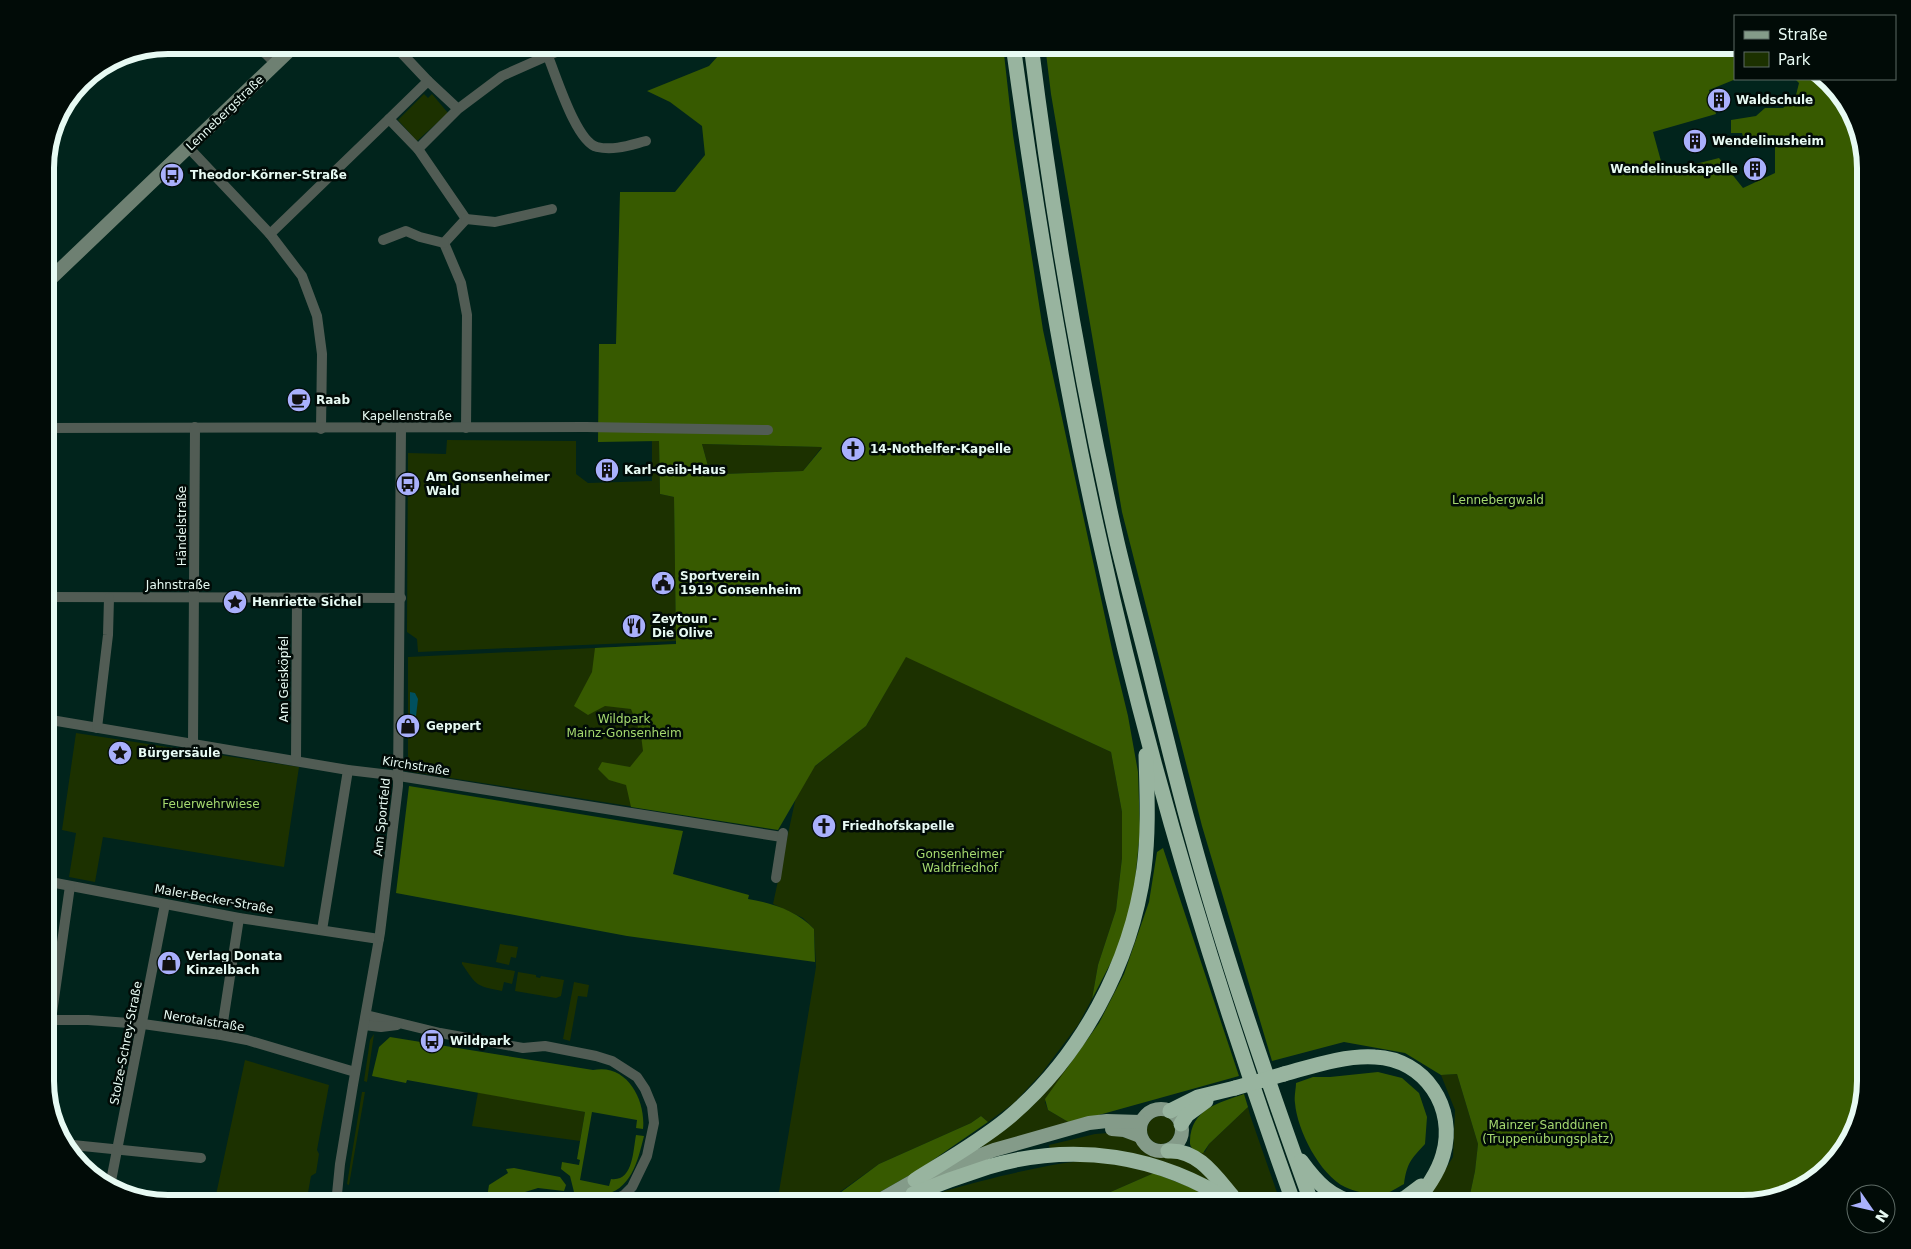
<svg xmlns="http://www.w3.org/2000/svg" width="1911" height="1249" font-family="'DejaVu Sans',sans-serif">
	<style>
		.green { fill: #1c3100 }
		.forest { fill: #375a00; fill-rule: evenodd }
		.water { fill: #00505e }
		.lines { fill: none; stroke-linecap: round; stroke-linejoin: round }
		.minor { stroke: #515c54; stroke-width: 10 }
		.secondary { stroke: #6e8072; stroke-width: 14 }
		.primary { stroke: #849b89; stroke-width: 14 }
		.motorway { stroke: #98b49f; stroke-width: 15 }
		.motorway-bridge { stroke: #98b49f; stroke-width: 15 }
		.labels { text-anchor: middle; stroke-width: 5; stroke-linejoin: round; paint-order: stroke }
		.poi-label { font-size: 12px; font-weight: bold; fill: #e7faf3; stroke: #010b07; text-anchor: start }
		.street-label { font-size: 12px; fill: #e7faf3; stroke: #010b07 }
		.park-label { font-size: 12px; fill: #a5d96f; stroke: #010b07 }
		.rim { fill: none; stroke: #e7faf3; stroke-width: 6 }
	</style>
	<rect width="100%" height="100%" fill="#01241c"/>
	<g class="green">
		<path d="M 424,94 L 428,98 L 432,94 L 448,113 L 417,141 L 398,120 Z"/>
		<path d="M 447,440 L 576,441 L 576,474 L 588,483 L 652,481 L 652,441 L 659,441 L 660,494 L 674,497 L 676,641 L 418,652 L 417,639 L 407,632 L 408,453 L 446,454 Z"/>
		<path d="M 702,444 L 822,447 L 803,471 L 722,474 L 708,466 Z"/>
		<path d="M 676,644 L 842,737 L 785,795 L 750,825 L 412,772 L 408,768 L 408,657 Z"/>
		<path d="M 906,656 L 1111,752 L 1122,812 L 1122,858 L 1116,910 L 1098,965 L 1092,999 L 1078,1025 L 1041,1074 L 1014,1103 L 988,1122 L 981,1116 L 971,1123 L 879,1164 L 823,1204 L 777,1204 L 816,967 L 814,929 L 803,918 L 773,904 L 800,778 L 866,726 Z"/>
		<path d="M 76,733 L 299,767 L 284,867 L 103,837 L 95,882 L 69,877 L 76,833 L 62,830 Z"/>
		<path d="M 500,944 L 518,947 L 516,958 L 511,957 L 509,965 L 496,962 Z"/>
		<path d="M 462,962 L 515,971 L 512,984 L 504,982 L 502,991 C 476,986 477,986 462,964 Z"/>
		<path d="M 518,972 L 536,975 L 536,977 L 540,978 L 541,976 L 564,980 L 561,996 L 556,998 L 515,991 Z"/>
		<path d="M 574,982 L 589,985 L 587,997 L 578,996 L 570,1041 L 563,1039 Z"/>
		<path d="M 374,1034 L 367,1082 L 364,1081 L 370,1040 Z"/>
		<path d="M 245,1060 L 329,1085 L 317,1150 L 319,1154 L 316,1173 L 311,1176 L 306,1204 L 214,1204 Z"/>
		<path d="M 1069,1066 L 1045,1102 L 1048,1110 L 1070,1123 L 980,1148 L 1034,1104 Z"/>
		<path d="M 1457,1074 L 1478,1144 L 1475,1171 L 1468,1204 L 1424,1204 L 1453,1157 L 1455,1110 L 1441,1075 Z"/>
		<path d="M 362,1092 L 365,1092 L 349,1185 L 347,1184 Z"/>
		<path d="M 478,1092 L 585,1112 L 580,1141 L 472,1126 Z"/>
		<path d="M 1248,1107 L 1250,1115 L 1281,1204 L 1248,1204 L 1197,1152 L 1205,1152 L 1209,1144 Z"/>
		<circle cx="1161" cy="1130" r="14"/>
		<path d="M 1108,1133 L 1134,1140 L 1142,1149 L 1151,1156 L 1183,1157 L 1211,1179 L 1209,1182 L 1050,1150 L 1049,1145 L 1095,1134 Z"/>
		<path d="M 1084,1161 L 1108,1162 L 1154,1173 L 1083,1204 L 913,1204 C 941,1190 971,1184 1001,1176 C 1028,1170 1056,1163 1084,1161 Z"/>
	</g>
	<g class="forest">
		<path d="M 728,45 L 1003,45 L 1013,135 L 1043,330 L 1113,654 L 1128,716 L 1138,772 L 1140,831 L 1134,891 L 1120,945 L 1092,999 L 1098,965 L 1116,910 L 1122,858 L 1122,812 L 1111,752 L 906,657 L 866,726 L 815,766 L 778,830 L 631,807 L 626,785 L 609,780 L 598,769 L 602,762 L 630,767 L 643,751 L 641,735 L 631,709 L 605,706 L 588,715 L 574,706 L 592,672 L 595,648 L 676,644 L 674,497 L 660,494 L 659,441 L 598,442 L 599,344 L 616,344 L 620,192 L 675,192 L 705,155 L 702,126 L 670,102 L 647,91 L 709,66 ZM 702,444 L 821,447 L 822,448 L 803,471 L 722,474 L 708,466 Z"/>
		<path d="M 1045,45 L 1735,45 L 1736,79 L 1709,90 L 1716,114 L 1653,132 L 1664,172 L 1719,158 L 1743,188 L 1775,173 L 1775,135 L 1744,139 L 1742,133 L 1731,133 L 1731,120 L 1756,116 L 1765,108 L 1783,108 L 1796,95 L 1799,83 L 1795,79 L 1823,79 L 1850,107 L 1866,168 L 1866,1081 L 1845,1149 L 1804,1188 L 1743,1204 L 1468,1204 L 1475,1171 L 1478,1144 L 1457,1074 L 1441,1075 L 1405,1053 L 1344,1042 L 1272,1061 L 1202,826 L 1122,512 L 1051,94 Z"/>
		<path d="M 409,786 L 683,831 L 673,874 L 749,895 L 748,899 C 773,903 797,911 814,929 L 815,962 L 627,936 L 396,893 Z"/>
		<path d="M 1163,848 L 1239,1076 L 1070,1123 L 1048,1110 L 1045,1099 L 1099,1023 L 1124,974 L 1149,902 L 1157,852 Z"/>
		<path d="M 390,1037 L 593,1070 C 627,1063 646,1100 643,1129 L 636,1128 L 637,1120 L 592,1112 L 580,1180 L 609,1186 L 611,1179 C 633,1182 633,1151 636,1135 L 644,1136 C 638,1160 631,1192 601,1195 C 593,1196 583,1193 574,1192 L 570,1176 L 561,1169 L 562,1162 L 579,1165 L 580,1160 L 577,1159 L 585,1112 L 407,1080 L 406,1083 L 372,1076 L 379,1047 Z"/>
		<path d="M 1378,1072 L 1402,1078 L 1419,1093 L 1427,1117 L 1425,1144 C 1411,1159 1407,1163 1404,1184 C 1398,1187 1390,1193 1383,1194 C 1372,1195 1355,1192 1345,1187 C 1320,1175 1297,1130 1295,1103 C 1294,1096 1296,1089 1296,1083 L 1313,1077 L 1330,1077 Z"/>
		<path d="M 1244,1094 L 1248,1107 L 1209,1144 L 1203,1153 C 1196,1152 1189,1149 1190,1141 C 1191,1109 1218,1103 1244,1094 Z"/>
		<path d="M 981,1116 L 988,1122 L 917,1171 L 859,1204 L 825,1204 L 879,1164 L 971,1123 Z"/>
		<path d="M 514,1168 L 560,1177 L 566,1185 L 564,1191 L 538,1188 L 525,1192 L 507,1204 L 486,1204 L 489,1185 L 508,1173 L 506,1169 Z"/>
		<path d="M 1154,1173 L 1192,1188 L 1220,1204 L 1083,1204 Z"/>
	</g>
	<path class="water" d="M 410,692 L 415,693 L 418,699 L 416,716 L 410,718 Z"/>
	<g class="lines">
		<g class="minor">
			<path d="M 251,45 L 266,54 L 276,64"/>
			<path d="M 394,45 L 428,81"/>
			<path d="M 547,54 C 556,75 576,142 597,147 C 614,151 630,145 646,141"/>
			<path d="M 458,109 L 428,81 L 389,119 L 418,149 L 458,109 L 502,76 L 572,45"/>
			<path d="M 188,147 L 270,234 L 302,276 L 317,316 L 322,354 L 321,429"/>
			<path d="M 418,149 L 466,219 L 444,243 L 461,283 L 467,315 L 466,428"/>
			<path d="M 466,219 L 495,222 L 552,209"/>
			<path d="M 270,234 L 389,119"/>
			<path d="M 383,240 L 406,231 L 420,237 L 444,243"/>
			<path d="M 45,428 L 586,427 L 768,430"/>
			<path d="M 45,597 L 401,598"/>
			<path d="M 45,719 L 348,770 L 399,776 L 782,837"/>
			<path d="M 97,728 L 108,635 L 109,598"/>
			<path d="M 193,744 L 195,427"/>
			<path d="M 296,761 L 297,598"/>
			<path d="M 776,878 L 783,833"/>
			<path d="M 45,881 L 239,918 L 379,939"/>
			<path d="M 322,930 L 348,770"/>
			<path d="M 366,1015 L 440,1033 L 523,1048 L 545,1046 L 596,1056 L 612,1061 L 637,1077 L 645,1089 L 652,1106 L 654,1123 L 647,1156 L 632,1187 L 624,1195 L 603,1204"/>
			<path d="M 45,1020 L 88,1020 L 143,1024 L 221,1035 L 247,1040 L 355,1072"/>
			<path d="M 364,1025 L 381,1027 L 397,1025"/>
			<path d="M 221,1035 L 239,918"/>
			<path d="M 45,1088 L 51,1020 L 70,886"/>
			<path d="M 63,1144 L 201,1158"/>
			<path d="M 110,1186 L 165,904"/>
			<path d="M 336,1204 L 340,1164 L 353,1085 L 380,933 L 398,786 L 401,428"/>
			<path d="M 528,1204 L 544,1200 L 590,1204"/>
		</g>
		<path class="secondary" d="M 45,284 L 295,45"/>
		<g class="primary">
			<circle cx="1161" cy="1130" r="21"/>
			<path d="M 1112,1129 L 1124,1130 L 1140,1136"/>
			<path d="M 873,1204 L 915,1180 L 994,1150 L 1089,1123 L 1107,1121 L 1141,1122"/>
			<path d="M 895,1204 L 923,1188"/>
		</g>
		<g class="motorway">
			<path d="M 1013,45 C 1036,212 1063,378 1100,542 C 1149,766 1216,987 1294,1204"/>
			<path d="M 1031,45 C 1052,212 1080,378 1117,542 C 1129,593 1143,643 1155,693 C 1167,740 1178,787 1191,833 C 1225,958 1268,1082 1312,1204"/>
			<path d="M 1284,1074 C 1313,1066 1345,1055 1375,1057 C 1425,1059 1457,1108 1443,1155 C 1438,1173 1426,1189 1414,1204"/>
			<path d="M 1170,1111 L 1198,1097 L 1235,1088"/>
			<path d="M 1181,1124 L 1187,1115 L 1206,1101"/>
			<path d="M 1168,1151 C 1198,1149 1216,1177 1233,1197"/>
			<path d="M 1301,1161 C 1317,1183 1330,1197 1358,1204"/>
			<path d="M 915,1180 C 947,1160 979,1142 1007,1119 C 1081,1057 1131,964 1144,869 C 1149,831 1147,793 1146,755"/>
			<path d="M 913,1194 C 938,1184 963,1175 988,1167 C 1075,1141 1159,1155 1235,1204"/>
			<path d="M 1390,1204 L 1405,1198 L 1421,1186"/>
		</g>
		<path class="motorway-bridge" d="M 1235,1088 L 1284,1074"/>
	</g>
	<defs>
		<g id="building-disc" transform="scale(1.25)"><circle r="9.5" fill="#a9b0fc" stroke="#010b07"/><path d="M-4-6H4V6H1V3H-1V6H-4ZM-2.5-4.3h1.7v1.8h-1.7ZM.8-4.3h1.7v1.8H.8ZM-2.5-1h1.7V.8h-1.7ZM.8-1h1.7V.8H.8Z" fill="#111"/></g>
		<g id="bus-disc" transform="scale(1.25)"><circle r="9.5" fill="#a9b0fc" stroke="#010b07"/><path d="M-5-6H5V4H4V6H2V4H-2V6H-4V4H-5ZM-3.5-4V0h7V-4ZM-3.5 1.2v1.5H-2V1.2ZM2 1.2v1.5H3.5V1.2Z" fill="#111"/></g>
		<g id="cafe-disc" transform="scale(1.25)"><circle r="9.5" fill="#a9b0fc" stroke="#010b07"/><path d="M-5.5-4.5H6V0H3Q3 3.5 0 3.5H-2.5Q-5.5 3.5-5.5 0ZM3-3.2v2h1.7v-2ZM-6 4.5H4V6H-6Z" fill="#111"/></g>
		<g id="church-disc" transform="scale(1.25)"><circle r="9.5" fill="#a9b0fc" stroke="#010b07"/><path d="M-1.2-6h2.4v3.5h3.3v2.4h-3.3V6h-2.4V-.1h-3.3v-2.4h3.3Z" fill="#111"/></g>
		<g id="civic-disc" transform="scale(1.25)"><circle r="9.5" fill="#a9b0fc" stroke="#010b07"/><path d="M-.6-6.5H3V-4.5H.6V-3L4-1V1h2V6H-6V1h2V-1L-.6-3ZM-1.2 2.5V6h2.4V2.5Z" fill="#111"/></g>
		<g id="sight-disc" transform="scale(1.25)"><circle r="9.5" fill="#a9b0fc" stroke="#010b07"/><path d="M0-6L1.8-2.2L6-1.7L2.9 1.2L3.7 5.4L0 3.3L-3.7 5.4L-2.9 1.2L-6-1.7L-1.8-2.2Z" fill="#111"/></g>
		<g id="restaurant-disc" transform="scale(1.25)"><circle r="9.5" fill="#a9b0fc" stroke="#010b07"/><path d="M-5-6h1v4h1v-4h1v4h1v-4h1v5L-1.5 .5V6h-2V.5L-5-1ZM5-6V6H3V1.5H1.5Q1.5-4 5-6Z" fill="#111"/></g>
		<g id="shop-disc" transform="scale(1.25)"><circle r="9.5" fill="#a9b0fc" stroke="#010b07"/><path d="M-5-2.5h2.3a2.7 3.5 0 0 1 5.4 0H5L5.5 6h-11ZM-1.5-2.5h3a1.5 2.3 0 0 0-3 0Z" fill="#111"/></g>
	</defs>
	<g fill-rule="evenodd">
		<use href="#building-disc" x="1719" y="100"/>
		<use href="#building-disc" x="1695" y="141"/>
		<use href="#building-disc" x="1755" y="169"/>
		<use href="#bus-disc" x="172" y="175"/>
		<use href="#cafe-disc" x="299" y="400"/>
		<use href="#church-disc" x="853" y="449"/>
		<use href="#building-disc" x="607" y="470"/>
		<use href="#bus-disc" x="408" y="484"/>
		<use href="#civic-disc" x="663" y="583"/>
		<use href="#sight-disc" x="235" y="602"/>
		<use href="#restaurant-disc" x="634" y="626"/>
		<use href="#shop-disc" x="408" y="726"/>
		<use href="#sight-disc" x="120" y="753"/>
		<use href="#church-disc" x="824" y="826"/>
		<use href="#shop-disc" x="169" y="963"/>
		<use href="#bus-disc" x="432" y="1041"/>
	</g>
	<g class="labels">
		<g class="poi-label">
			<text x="1736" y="104">Waldschule</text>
			<text x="1712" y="145">Wendelinusheim</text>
			<text x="1738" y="173" text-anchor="end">Wendelinuskapelle</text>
			<text x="190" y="179">Theodor-Körner-Straße</text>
			<text x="316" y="404">Raab</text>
			<text x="870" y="453">14-Nothelfer-Kapelle</text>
			<text x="624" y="474">Karl-Geib-Haus</text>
			<text x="426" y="481">Am Gonsenheimer<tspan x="426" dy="14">Wald</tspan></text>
			<text x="680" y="580">Sportverein<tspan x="680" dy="14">1919 Gonsenheim</tspan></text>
			<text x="252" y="606">Henriette Sichel</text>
			<text x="652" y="623">Zeytoun -<tspan x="652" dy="14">Die Olive</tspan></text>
			<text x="426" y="730">Geppert</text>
			<text x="138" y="757">Bürgersäule</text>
			<text x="842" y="830">Friedhofskapelle</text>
			<text x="186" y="960">Verlag Donata<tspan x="186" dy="14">Kinzelbach</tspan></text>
			<text x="450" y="1045">Wildpark</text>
		</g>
		<g class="street-label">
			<text transform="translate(225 113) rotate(-44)" y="4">Lennebergstraße</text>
			<text x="407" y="420">Kapellenstraße</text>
			<text transform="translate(182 526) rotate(-90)" y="4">Händelstraße</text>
			<text x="178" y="589">Jahnstraße</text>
			<text transform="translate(284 679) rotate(-90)" y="4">Am Geisköpfel</text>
			<text transform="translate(416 766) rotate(9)" y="4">Kirchstraße</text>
			<text transform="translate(382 817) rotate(-84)" y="4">Am Sportfeld</text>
			<text transform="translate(214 899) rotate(10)" y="4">Maler-Becker-Straße</text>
			<text transform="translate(204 1021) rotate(9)" y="4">Nerotalstraße</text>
			<text transform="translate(126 1043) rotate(-79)" y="4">Stolze-Schrey-Straße</text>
		</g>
		<g class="park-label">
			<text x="1498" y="504">Lennebergwald</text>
			<text x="624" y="723">Wildpark<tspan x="624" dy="14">Mainz-Gonsenheim</tspan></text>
			<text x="211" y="808">Feuerwehrwiese</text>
			<text x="960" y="858">Gonsenheimer<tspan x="960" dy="14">Waldfriedhof</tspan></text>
			<text x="1548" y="1129">Mainzer Sanddünen<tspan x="1548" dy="14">(Truppenübungsplatz)</tspan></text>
		</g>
	</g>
	<path d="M0 0H1911V1249H0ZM168 54H1743A114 114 0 0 1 1857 168V1081A114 114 0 0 1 1743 1195H168A114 114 0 0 1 54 1081V168A114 114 0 0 1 168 54Z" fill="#010b07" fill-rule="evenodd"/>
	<path class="rim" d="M168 54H1743A114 114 0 0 1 1857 168V1081A114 114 0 0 1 1743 1195H168A114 114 0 0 1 54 1081V168A114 114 0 0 1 168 54Z"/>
	<rect x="1734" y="15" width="162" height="65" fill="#010b07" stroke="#5d6b65"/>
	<rect x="1744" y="31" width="25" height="8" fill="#849b89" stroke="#5d6b65"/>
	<text x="1778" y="40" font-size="15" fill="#e7faf3">Straße</text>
	<rect x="1744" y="52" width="25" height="15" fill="#1c3100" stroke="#5d6b65"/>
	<text x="1778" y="65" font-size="15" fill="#e7faf3">Park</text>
	<g transform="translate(1871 1209) rotate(124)"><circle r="24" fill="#010b07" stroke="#5d6b65"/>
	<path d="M0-4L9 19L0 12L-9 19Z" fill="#a9b0fc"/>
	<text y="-8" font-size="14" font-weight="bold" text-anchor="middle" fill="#e7faf3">N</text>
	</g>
</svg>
